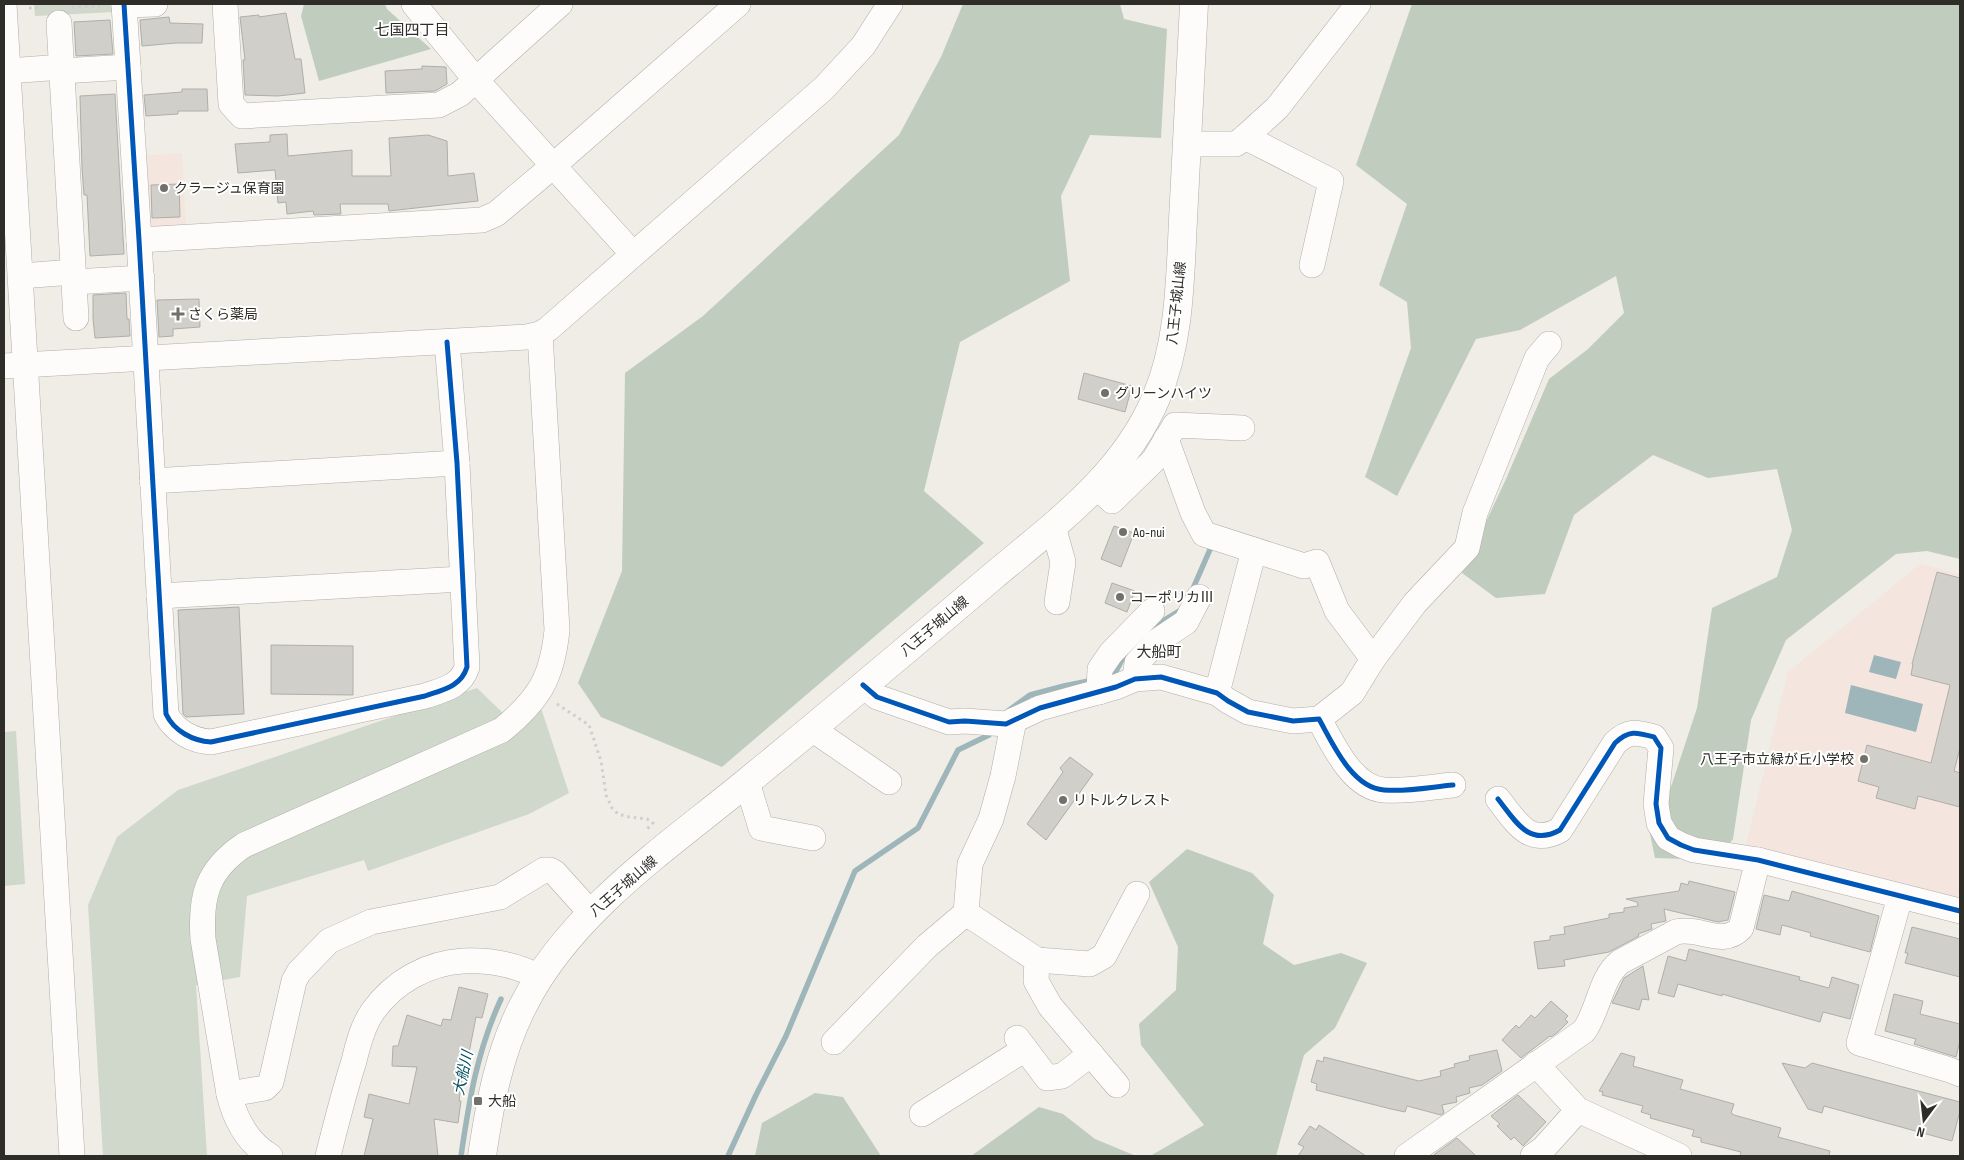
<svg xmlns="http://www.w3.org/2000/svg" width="1964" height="1160" font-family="'Sofia Sans Condensed','Noto Sans JP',sans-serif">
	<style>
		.education { fill: #f4e5de }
		.green { fill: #cfd8cb }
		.forest { fill: #c0ccbd }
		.water { fill: #9eb6ba }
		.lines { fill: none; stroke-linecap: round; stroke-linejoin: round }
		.stream { stroke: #9eb6ba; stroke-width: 5.5 }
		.building { fill: #d1cfc9; stroke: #afaea8 }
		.minor-casing { stroke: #afaea8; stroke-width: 26 }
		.major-casing { stroke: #afaea8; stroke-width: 29 }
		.path { stroke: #cececc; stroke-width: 3; stroke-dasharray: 2.5 4; stroke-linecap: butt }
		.minor { stroke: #fdfcfb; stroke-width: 25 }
		.major { stroke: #fdfcfb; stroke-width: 28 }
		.cycleway-casing { stroke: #fff; stroke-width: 8 }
		.cycleway { stroke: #0057b8; stroke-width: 5 }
		.poi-dot { fill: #72706a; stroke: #fff; stroke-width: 2 }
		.labels { text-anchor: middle; stroke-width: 4; stroke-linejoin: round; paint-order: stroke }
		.poi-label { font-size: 14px; fill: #2e2d28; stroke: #fff; text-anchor: start }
		.street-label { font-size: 14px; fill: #2e2d28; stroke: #fff }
		.neighbourhood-label { font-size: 15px; fill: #2e2d28; stroke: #fff }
		.water-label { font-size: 15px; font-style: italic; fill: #00515e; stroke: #fff }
	</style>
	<rect width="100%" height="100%" fill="#efede6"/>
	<g class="education">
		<path d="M 182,153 L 186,227 L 154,229 L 145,220 L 142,156 Z"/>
		<path d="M 1920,564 L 1960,574 L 1960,899 L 1746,845 L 1788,672 Z"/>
	</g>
	<g class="green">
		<path d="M 34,4 L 114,4 L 115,12 L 35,16 Z"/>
		<path d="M 477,688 L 506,716 L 540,705 L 569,793 L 529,814 L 368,871 L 364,860 L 247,896 L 240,977 L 196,985 L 207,1156 L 103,1156 L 88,905 L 117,837 L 178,790 Z"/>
		<path d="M 16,731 L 25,884 L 4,886 L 4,732 Z"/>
	</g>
	<g class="forest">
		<path d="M 304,4 L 385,4 L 387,9 L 431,49 L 319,81 L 301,16 Z"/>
		<path d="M 963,4 L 1120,4 L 1124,19 L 1167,29 L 1161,138 L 1090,135 L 1061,196 L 1070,281 L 960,342 L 924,491 L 984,543 L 722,767 L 601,717 L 578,683 L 622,571 L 625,373 L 703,316 L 899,135 L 941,57 Z"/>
		<path d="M 1412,4 L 1960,4 L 1960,559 L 1927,551 L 1896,554 L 1786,640 L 1751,720 L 1733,839 L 1717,860 L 1655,858 L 1648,824 L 1669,793 L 1697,708 L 1712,608 L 1777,577 L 1792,530 L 1777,469 L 1708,478 L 1653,455 L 1574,515 L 1545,594 L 1496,598 L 1462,573 L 1506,479 L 1549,379 L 1588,349 L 1624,313 L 1616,276 L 1520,330 L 1476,339 L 1397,496 L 1365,477 L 1411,348 L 1407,302 L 1379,285 L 1407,204 L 1356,165 Z"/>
		<path d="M 1187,849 L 1252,873 L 1274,895 L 1263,944 L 1294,965 L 1341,953 L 1367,963 L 1335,1028 L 1304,1055 L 1276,1156 L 1150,1156 L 1204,1125 L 1141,1045 L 1139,1024 L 1176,990 L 1178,947 L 1149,882 Z"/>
		<path d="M 815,1093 L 843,1097 L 881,1156 L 755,1156 L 762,1123 Z"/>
		<path d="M 1039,1107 L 1063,1114 L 1095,1139 L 1136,1156 L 971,1156 Z"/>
	</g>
	<g class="water">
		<path d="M 1874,655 L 1901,662 L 1896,679 L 1869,672 Z"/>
		<path d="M 1851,685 L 1923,704 L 1916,732 L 1845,713 Z"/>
	</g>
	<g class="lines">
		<g class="stream">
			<path d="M 1191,593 L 1212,545"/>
			<path d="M 1153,627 L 1184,608"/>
			<path d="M 1111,677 L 1113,677 L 1125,654"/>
			<path d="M 1008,711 L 1030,695 L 1064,686 L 1094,680"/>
			<path d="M 461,1156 C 469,1101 477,1051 501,999"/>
			<path d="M 728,1156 L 756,1095 L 786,1036 L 855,871 L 918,828 L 958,750 L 989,735 L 993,730"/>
		</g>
	</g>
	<g class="building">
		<path d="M 286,13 L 295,59 L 301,59 L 305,93 L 278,96 L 245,95 L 243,60 L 245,60 L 240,17 L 259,15 L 259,17 Z"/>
		<path d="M 169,17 L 170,23 L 203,24 L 202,43 L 176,43 L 142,46 L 140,20 Z"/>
		<path d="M 110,20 L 113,54 L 76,56 L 74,22 Z"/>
		<path d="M 422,66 L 446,67 L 447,84 L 435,91 L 386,93 L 385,71 L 422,69 Z"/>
		<path d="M 182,89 L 207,89 L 208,111 L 178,111 L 178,114 L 146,116 L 144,95 L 182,92 Z"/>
		<path d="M 115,94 L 124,254 L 90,256 L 87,195 L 84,195 L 82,168 L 80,96 Z"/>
		<path d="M 287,134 L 288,156 L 352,150 L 352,176 L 391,176 L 389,138 L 428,135 L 447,141 L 448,176 L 474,173 L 478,201 L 389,211 L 388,204 L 340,204 L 341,214 L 314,215 L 313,211 L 287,214 L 286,202 L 278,203 L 275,170 L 238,173 L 235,144 L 270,142 L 270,135 Z"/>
		<path d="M 179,184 L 180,217 L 152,218 L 151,185 Z"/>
		<path d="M 126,293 L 127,319 L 129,319 L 130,336 L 95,338 L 93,319 L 93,295 Z"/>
		<path d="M 199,299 L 200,327 L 173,329 L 173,336 L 159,337 L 157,300 Z"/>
		<path d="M 1084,373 L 1132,386 L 1125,412 L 1078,399 Z"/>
		<path d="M 1114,526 L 1134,533 L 1121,567 L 1101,559 Z"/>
		<path d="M 1937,572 L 1960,578 L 1960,748 L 1954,771 L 1960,773 L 1960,807 L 1918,796 L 1915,809 L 1876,798 L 1879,787 L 1858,781 L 1867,745 L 1931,763 L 1950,685 L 1911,675 L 1913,664 L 1912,664 Z"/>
		<path d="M 1112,583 L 1135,591 L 1127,612 L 1105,603 Z"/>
		<path d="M 239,607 L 244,714 L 186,717 L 183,714 L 178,610 Z"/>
		<path d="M 271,645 L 353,646 L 353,695 L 271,694 Z"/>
		<path d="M 1070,757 L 1093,774 L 1046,840 L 1027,824 L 1063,772 L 1060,768 Z"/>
		<path d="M 1689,881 L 1735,892 L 1728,920 L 1718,922 L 1664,909 L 1666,921 L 1651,924 L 1652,929 L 1638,934 L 1639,936 L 1609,952 L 1564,960 L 1565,966 L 1538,969 L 1534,942 L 1550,940 L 1550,936 L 1565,934 L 1564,927 L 1609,918 L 1609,914 L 1624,912 L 1624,908 L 1638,906 L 1637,902 L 1626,899 L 1679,891 L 1681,883 L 1688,885 Z"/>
		<path d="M 1792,891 L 1879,916 L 1870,952 L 1810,936 L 1811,933 L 1782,925 L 1780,935 L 1756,929 L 1764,895 L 1789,901 Z"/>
		<path d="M 1912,927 L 1960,939 L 1960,977 L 1905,963 L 1908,953 L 1905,953 Z"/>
		<path d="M 1689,949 L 1800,977 L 1799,980 L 1829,988 L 1832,977 L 1859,985 L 1850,1019 L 1823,1012 L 1820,1022 L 1722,994 L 1722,996 L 1678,984 L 1674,997 L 1658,993 L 1668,956 L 1686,961 Z"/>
		<path d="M 1643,966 L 1649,1000 L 1642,999 L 1639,1010 L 1612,1003 L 1624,978 Z"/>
		<path d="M 459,987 L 488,994 L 482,1018 L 476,1017 L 468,1058 L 465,1058 L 459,1101 L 461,1101 L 458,1123 L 434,1119 L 438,1156 L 364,1156 L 373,1119 L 364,1117 L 369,1094 L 409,1104 L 417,1067 L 392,1066 L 393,1046 L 398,1046 L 407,1015 L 441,1026 L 443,1019 L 451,1020 Z"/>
		<path d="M 1894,994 L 1923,1001 L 1920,1014 L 1960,1024 L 1960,1041 L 1956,1057 L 1914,1044 L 1916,1039 L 1885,1031 Z"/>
		<path d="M 1551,1001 L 1568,1016 L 1565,1019 L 1568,1022 L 1558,1032 L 1551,1037 L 1550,1036 L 1521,1058 L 1502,1040 L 1516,1025 L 1519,1028 L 1531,1015 L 1535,1018 Z"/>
		<path d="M 1497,1050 L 1502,1071 L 1482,1085 L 1469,1088 L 1470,1093 L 1456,1097 L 1457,1102 L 1442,1105 L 1444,1113 L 1441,1115 L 1407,1106 L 1405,1112 L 1391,1109 L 1316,1090 L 1317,1084 L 1311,1082 L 1317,1060 L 1323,1062 L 1324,1057 L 1419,1081 L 1441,1076 L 1440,1071 L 1455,1067 L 1454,1064 L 1470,1060 L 1469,1056 Z"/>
		<path d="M 1621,1053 L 1635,1057 L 1633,1066 L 1683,1080 L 1680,1089 L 1734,1104 L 1731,1113 L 1734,1115 L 1781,1128 L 1778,1137 L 1830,1151 L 1829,1156 L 1740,1156 L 1741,1152 L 1701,1142 L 1701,1138 L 1692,1136 L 1694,1130 L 1650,1118 L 1651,1115 L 1641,1112 L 1643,1106 L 1602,1095 L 1603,1092 L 1599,1091 Z"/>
		<path d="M 1782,1063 L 1805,1068 L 1812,1063 L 1960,1102 L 1960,1111 L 1952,1141 L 1824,1106 L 1822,1113 L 1808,1109 Z"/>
		<path d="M 1518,1095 L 1546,1122 L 1523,1146 L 1514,1137 L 1511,1140 L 1497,1126 L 1500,1124 L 1491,1116 Z"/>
		<path d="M 1319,1125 L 1366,1156 L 1298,1156 L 1304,1147 L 1298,1144 L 1310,1126 L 1316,1130 Z"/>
		<path d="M 1457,1138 L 1476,1156 L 1433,1156 L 1435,1154 Z"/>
	</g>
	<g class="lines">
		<g class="minor-casing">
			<g id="minor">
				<path d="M 4,4 L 72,1156"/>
				<path d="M 124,4 L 139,240 L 166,714 C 174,731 193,741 211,742 L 425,696 C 442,690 461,687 467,667 L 457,463 L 447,342"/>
				<path d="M 225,4 L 231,104 L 242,116 L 439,105 L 460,94 L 560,4"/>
				<path d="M 414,4 L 475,79 L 633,254"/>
				<path d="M 124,5 L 155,4"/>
				<path d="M 59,23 L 76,318"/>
				<path d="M 8,71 L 62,67"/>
				<path d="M 62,71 L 128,67"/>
				<path d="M 1245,137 L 1331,181 L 1312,265"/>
				<path d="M 1187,144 L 1236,144 L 1245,137 L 1277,108 L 1358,4"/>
				<path d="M 139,240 L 482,220 L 496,214 L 553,166 L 738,4"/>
				<path d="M 21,276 L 73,272"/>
				<path d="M 74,282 L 142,278"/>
				<path d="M 4,366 L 527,337 L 540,334 L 548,329 L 824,88 L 863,46 L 890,4"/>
				<path d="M 1166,439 L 1193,513 L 1204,534 L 1304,566 L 1317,562 L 1337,611 L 1373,659"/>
				<path d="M 152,481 L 457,463"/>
				<path d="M 1097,487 L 1112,501 L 1154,460 L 1175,425 L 1242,428"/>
				<path d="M 1053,526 L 1063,562 L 1057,602"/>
				<path d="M 159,596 L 462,579"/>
				<path d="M 1135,679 L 1137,663 L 1156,642 L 1186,622 L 1199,597"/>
				<path d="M 863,685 L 877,697 L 949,722 L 965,721 L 1006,724 L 1040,708 L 1116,687 L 1135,679 L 1161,677 L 1217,693 L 1228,701 L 1248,712 L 1293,721 L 1319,719 C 1333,744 1352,788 1384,790 C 1407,792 1431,787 1453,785"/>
				<path d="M 1099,692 L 1100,669 L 1111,653 L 1152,611"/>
				<path d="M 1217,693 L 1254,550"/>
				<path d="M 1319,719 L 1352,693 L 1373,659 L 1415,603 L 1467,548 L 1475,513 L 1537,358 L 1549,344"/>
				<path d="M 1014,720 L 1003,776 L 991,819 L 970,864 L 966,913 L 1037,960 L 1090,964 L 1104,956 L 1137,894"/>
				<path d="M 812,729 L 889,782"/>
				<path d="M 747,782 L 761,828 L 813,838"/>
				<path d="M 1498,799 C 1516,822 1529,847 1560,830 L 1615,743 C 1629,730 1636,732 1654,737 L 1661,748 L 1656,804 L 1659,823 L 1668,838 L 1681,845 L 1694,850 L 1758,860 L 1960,911"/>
				<path d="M 1900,897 L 1859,1043 L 1950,1070 L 1960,1074"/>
				<path d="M 1037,960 L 1036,981 L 1050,1006 L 1117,1085"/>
				<path d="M 1017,1038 L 1047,1078 L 1062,1076 L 1091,1054"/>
				<path d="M 834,1042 L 927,946 L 966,913"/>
				<path d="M 1536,1064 L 1578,1110 L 1679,1156"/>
				<path d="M 229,1094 L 265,1088 L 271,1082 L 294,981 L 299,972 L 329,941 L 371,922 L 500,897 L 544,870 L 550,870 L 555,873 L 591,913"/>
				<path d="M 922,1114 L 1025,1049"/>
				<path d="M 270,1156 C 247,1142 235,1119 229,1094 L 203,939 C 200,896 207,870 244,845 L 502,730 C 539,699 552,679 557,630 L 540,334"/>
				<path d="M 328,1156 C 336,1124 344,1092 354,1061 C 358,1044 363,1025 373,1011 C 394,982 427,963 463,961 C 490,960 515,964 539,977"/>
				<path d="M 1407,1156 L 1584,1031 C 1599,1010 1600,978 1620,962 L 1676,932 C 1700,926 1722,948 1741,928 L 1758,860"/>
				<path d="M 1533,1156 L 1543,1149 L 1578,1110"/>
			</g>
		</g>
		<g class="major-casing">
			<path id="major" d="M 482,1156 C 490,1103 499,1052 524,1004 C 571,911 669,846 748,781 C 830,714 911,646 992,577 C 1055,524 1123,476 1156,398 C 1180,342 1180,280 1183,220 C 1187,148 1190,76 1194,4"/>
		</g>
		<g class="path">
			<path d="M 72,7 L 103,6"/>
			<path d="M 29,8 L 43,8"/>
			<path d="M 557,704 L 589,725 L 601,761 L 606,795 L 612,808 L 618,814 L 629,817 L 647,819 L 653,823 L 645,831"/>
		</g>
		<use href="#minor" class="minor"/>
		<use href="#major" class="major"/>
		<g class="cycleway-casing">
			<g id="cycleway">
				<path d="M 124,4 L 139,240 L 166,714 C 174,731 193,741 211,742 L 425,696 C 442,690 461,687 467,667 L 457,463 L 447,342"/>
				<path d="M 863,685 L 877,697 L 949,722 L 965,721 L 1006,724 L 1040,708 L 1116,687 L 1135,679 L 1161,677 L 1217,693 L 1228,701 L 1248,712 L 1293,721 L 1319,719 C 1333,744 1352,788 1384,790 C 1407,792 1431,787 1453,785"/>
				<path d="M 1498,799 C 1516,822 1529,847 1560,830 L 1615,743 C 1629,730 1636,732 1654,737 L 1661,748 L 1656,804 L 1659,823 L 1668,838 L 1681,845 L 1694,850 L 1758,860 L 1960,911"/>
			</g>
		</g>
		<use href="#cycleway" class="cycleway"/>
	</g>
	<g class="poi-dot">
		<circle cx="164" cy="188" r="5"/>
		<path d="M175.5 306.5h5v5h5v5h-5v5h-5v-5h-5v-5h5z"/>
		<circle cx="1105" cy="393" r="5"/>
		<circle cx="1123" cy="532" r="5"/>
		<circle cx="1120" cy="597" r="5"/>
		<circle cx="1864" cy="759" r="5"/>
		<circle cx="1063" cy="800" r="5"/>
		<rect x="473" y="1096" width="10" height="10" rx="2.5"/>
	</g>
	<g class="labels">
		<g class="poi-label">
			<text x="174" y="193">クラージュ保育園</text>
			<text x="188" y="319">さくら薬局</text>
			<text x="1115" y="398">グリーンハイツ</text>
			<text x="1133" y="537">Ao-nui</text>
			<text x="1130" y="602">コーポリカⅢ</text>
			<text x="1854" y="764" text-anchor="end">八王子市立緑が丘小学校</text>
			<text x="1073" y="805">リトルクレスト</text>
			<text x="488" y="1106">大船</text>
		</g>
		<g class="street-label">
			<text transform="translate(1176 303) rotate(-84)" y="5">八王子城山線</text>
			<text transform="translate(934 626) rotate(-40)" y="5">八王子城山線</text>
			<text transform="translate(623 886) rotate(-41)" y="5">八王子城山線</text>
		</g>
		<g class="neighbourhood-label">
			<text x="412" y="35">七国四丁目</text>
			<text x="1159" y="657">大船町</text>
		</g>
		<g class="water-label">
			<text transform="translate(463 1073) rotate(-78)" y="5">大船川</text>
		</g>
	</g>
	<rect width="1964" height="1160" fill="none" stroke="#2e2d28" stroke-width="10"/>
	<g transform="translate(1924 1120) rotate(195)" stroke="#ffffff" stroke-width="4" paint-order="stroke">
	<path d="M0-4L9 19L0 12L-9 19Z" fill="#2e2d28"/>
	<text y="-8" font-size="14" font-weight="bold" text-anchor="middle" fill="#2e2d28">N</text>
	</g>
</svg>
